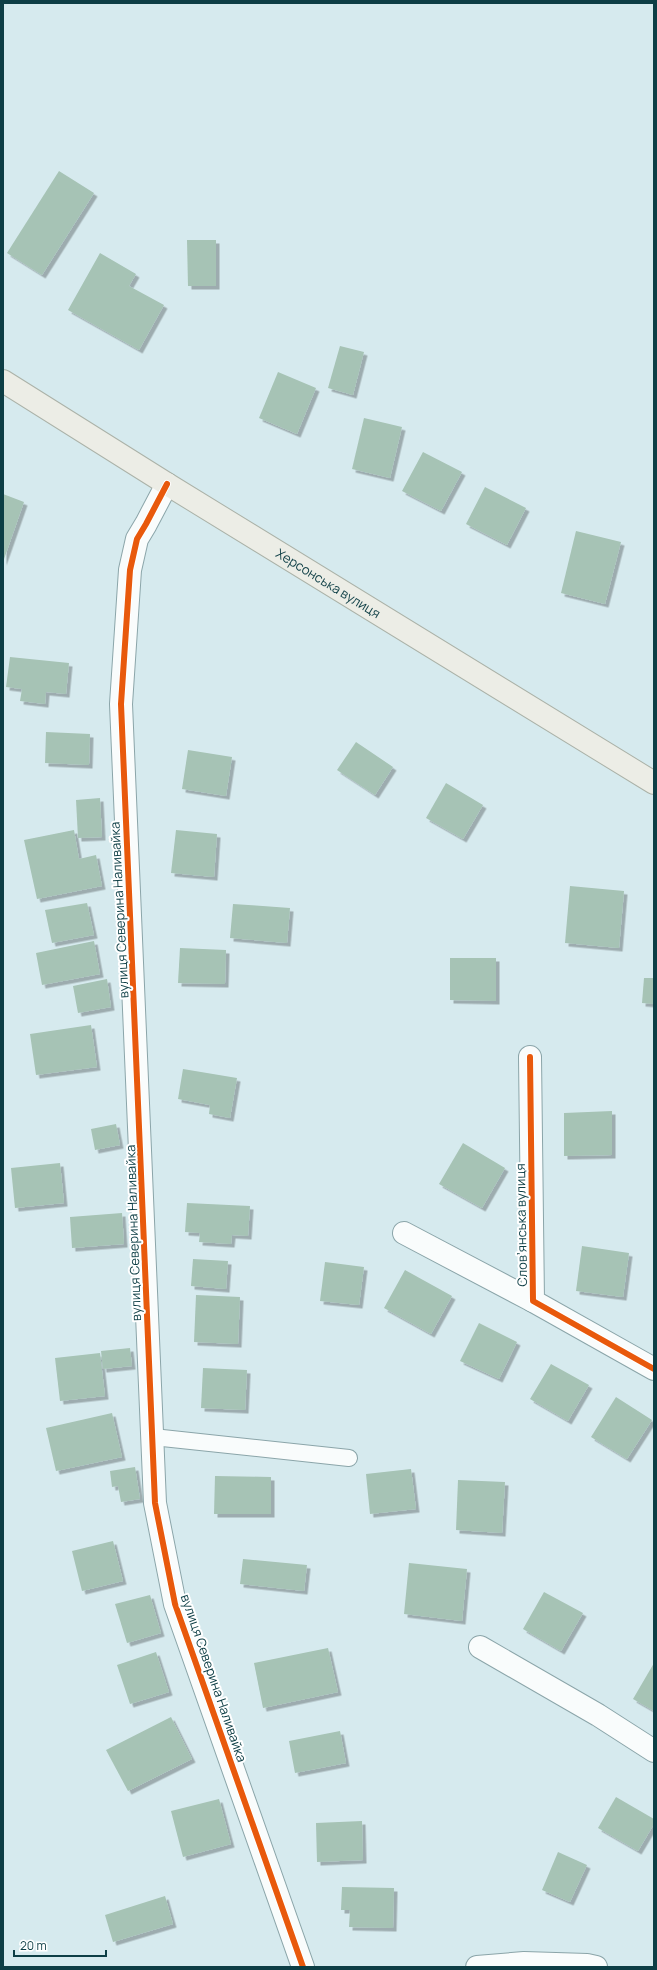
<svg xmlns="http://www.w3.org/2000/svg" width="657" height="1970" font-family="Manrope,sans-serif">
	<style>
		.building { fill: #a6c3b5; filter: url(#shadow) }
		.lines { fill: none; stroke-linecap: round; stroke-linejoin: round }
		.service-casing { stroke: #8ba5a9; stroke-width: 18 }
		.minor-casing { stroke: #8ba5a9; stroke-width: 24 }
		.primary-casing { stroke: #abb2a8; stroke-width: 24 }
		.service { stroke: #f9fcfc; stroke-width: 16 }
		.minor { stroke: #f9fcfc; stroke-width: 22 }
		.primary { stroke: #ecede6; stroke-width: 22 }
		.cycleway-casing { stroke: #fff; stroke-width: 8 }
		.cycleway { stroke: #e8590c; stroke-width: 6 }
		.labels { text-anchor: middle; stroke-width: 4; stroke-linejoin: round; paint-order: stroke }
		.street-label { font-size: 13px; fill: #0d3e45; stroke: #fff }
	</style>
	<defs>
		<filter id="shadow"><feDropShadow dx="3.5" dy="3.5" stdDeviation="0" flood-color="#0004"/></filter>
	</defs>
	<rect width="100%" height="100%" fill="#d6eaee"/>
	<g class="building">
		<path d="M 59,171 L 94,193 L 42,275 L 7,253 Z"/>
		<path d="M 187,240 L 216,240 L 216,286 L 188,286 Z"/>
		<path d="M 100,253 L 136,274 L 129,286 L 164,305 L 139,350 L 68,310 Z"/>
		<path d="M 340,346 L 364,352 L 353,395 L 328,388 Z"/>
		<path d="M 278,372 L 316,388 L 297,434 L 259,418 Z"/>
		<path d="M 364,418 L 402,427 L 390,478 L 352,469 Z"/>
		<path d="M 423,452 L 462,472 L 441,511 L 402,491 Z"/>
		<path d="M 485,487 L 526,508 L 507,545 L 466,524 Z"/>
		<path d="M 3,494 L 24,502 L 3,562 Z"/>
		<path d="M 576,531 L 621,542 L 605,604 L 561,593 Z"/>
		<path d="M 10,657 L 69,663 L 66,694 L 46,692 L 45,704 L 20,701 L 22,689 L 6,687 Z"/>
		<path d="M 46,732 L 90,734 L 89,765 L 45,763 Z"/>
		<path d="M 356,742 L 393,767 L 375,795 L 337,770 Z"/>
		<path d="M 188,750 L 232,757 L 226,796 L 182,789 Z"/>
		<path d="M 446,783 L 483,805 L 463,839 L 426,818 Z"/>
		<path d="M 100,798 L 102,837 L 78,838 L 76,800 Z"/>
		<path d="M 74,830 L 79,859 L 96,855 L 102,886 L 37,899 L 24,840 Z"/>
		<path d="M 176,830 L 217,834 L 214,877 L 171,873 Z"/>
		<path d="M 570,886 L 624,891 L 619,948 L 565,943 Z"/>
		<path d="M 87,903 L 94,935 L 52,943 L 45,910 Z"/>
		<path d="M 233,904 L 290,908 L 287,943 L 230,938 Z"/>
		<path d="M 94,941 L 100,974 L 42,985 L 36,953 Z"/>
		<path d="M 180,948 L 226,950 L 225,984 L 178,983 Z"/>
		<path d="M 450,958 L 496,958 L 496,1001 L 450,1000 Z"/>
		<path d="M 644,978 L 654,978 L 654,1004 L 642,1003 Z"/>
		<path d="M 107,979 L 111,1007 L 78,1013 L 73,986 Z"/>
		<path d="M 91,1025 L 97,1067 L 36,1075 L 30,1034 Z"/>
		<path d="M 183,1069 L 237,1078 L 230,1118 L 209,1114 L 210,1105 L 178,1099 Z"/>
		<path d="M 612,1111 L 612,1155 L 564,1156 L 564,1113 Z"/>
		<path d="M 116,1124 L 120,1145 L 95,1150 L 91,1129 Z"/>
		<path d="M 463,1143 L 505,1168 L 482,1208 L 439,1184 Z"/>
		<path d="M 60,1163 L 64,1203 L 15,1208 L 11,1168 Z"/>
		<path d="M 187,1203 L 250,1206 L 248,1236 L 232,1235 L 231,1244 L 199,1242 L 200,1233 L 185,1232 Z"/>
		<path d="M 122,1213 L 124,1244 L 72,1248 L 70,1217 Z"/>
		<path d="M 582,1246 L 629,1253 L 623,1297 L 576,1291 Z"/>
		<path d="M 193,1259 L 228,1261 L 226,1289 L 191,1286 Z"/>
		<path d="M 325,1262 L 364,1267 L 359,1305 L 320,1301 Z"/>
		<path d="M 405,1270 L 452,1296 L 431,1334 L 384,1308 Z"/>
		<path d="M 196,1295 L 240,1297 L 238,1344 L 194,1342 Z"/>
		<path d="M 479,1323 L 517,1342 L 499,1379 L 460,1361 Z"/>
		<path d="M 130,1348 L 132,1366 L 103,1369 L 101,1351 Z"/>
		<path d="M 100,1353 L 105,1396 L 60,1401 L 55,1358 Z"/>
		<path d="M 551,1364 L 589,1385 L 568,1421 L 530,1399 Z"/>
		<path d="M 203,1368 L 247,1370 L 245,1410 L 201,1408 Z"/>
		<path d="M 616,1397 L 652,1420 L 627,1459 L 591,1437 Z"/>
		<path d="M 112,1413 L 122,1457 L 56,1471 L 46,1428 Z"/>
		<path d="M 135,1467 L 140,1499 L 121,1502 L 118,1486 L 112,1487 L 110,1471 Z"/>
		<path d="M 411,1469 L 416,1509 L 370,1514 L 366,1474 Z"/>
		<path d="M 215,1476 L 271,1477 L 271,1514 L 214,1514 Z"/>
		<path d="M 458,1480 L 505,1482 L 502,1533 L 456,1530 Z"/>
		<path d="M 113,1541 L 123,1581 L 82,1591 L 72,1551 Z"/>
		<path d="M 243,1559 L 307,1565 L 304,1591 L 240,1584 Z"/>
		<path d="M 409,1563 L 467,1569 L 462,1621 L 404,1614 Z"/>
		<path d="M 544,1592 L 583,1613 L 561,1651 L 523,1629 Z"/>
		<path d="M 150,1595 L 161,1633 L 127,1643 L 115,1604 Z"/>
		<path d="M 328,1648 L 338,1692 L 263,1708 L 254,1663 Z"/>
		<path d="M 156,1652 L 169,1692 L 130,1704 L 117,1665 Z"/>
		<path d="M 654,1663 L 654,1711 L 633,1699 Z"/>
		<path d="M 171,1717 L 192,1759 L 128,1791 L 106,1750 Z"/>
		<path d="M 340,1731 L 346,1763 L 295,1773 L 289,1741 Z"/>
		<path d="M 616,1797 L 654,1819 L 654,1824 L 638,1851 L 598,1828 Z"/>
		<path d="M 219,1799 L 231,1844 L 183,1857 L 171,1811 Z"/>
		<path d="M 362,1821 L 363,1860 L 317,1862 L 316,1823 Z"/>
		<path d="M 558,1852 L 587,1865 L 570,1902 L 542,1890 Z"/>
		<path d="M 342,1887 L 394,1888 L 393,1928 L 349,1927 L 350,1910 L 341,1910 Z"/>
		<path d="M 165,1896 L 173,1924 L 113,1942 L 105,1915 Z"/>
	</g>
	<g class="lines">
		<g class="service-casing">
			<path id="service" d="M 153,1437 L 349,1458"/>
		</g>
		<g class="minor-casing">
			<g id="minor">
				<path d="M 167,484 L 146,524 L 137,539 L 130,570 L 121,704 L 155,1503 L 175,1604 L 303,1967"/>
				<path d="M 530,1057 L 533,1301 L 654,1369"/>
				<path d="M 404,1233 L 533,1301"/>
				<path d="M 480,1647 L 598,1715 L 654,1751"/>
				<path d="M 477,1967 L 524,1963 L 587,1965 L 596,1967"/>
			</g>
		</g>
		<g class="primary-casing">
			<g id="primary">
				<path id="s1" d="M 3,381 L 167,484 L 654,783"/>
			</g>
		</g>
		<use href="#service" class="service"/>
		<use href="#minor" class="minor"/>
		<use href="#primary" class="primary"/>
		<g class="cycleway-casing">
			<g id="cycleway">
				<path d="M 167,484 L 146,524 L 137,539 L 130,570 L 121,704 L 155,1503 L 175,1604 L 303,1967"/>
				<path d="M 530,1057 L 533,1301 L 654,1369"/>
			</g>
		</g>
		<use href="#cycleway" class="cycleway"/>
	</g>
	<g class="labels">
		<g class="street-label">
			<text dy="5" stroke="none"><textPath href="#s1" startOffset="383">Херсонська вулиця</textPath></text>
			<text transform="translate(119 910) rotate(-93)" y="5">вулиця Северина Наливайка</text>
			<text transform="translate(521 1225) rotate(-91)" y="5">Словʼянська вулиця</text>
			<text transform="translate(133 1233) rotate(-92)" y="5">вулиця Северина Наливайка</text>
			<text transform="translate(214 1678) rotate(71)" y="5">вулиця Северина Наливайка</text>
		</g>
	</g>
	<rect width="657" height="1970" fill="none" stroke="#0d3e45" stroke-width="8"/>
	<path d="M14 1950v6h92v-6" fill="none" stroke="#0d3e45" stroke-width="2"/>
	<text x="20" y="1950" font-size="12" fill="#0d3e45" stroke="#ffffff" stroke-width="3" paint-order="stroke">20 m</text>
</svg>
